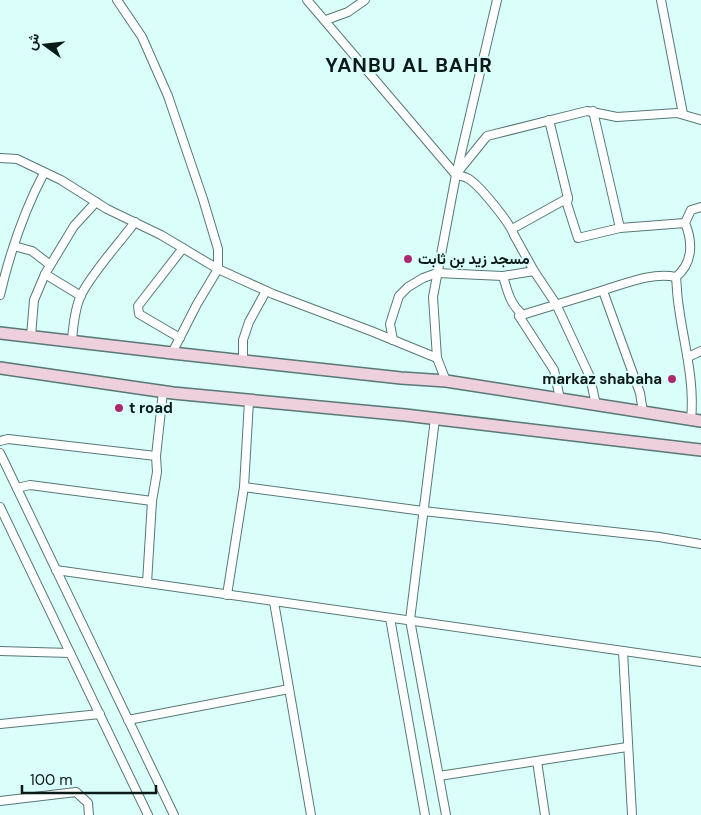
<svg xmlns="http://www.w3.org/2000/svg" width="701" height="815" font-family="'DM Sans',Vazirmatn,sans-serif">
	<style>
		.lines { fill: none; stroke-linecap: round; stroke-linejoin: round }
		.street-casing { stroke: #577875; stroke-width: 10 }
		.secondary-casing { stroke: #577875; stroke-width: 14 }
		.street { stroke: #fff; stroke-width: 8 }
		.secondary { stroke: #eed0dd; stroke-width: 11 }
		.poi-dot { fill: #ae286f; stroke: #dafffb; stroke-width: 2 }
		.labels { text-anchor: middle; stroke-width: 4; stroke-linejoin: round; paint-order: stroke }
		.poi-label { font-size: 15px; font-weight: bold; fill: #0b1917; stroke: #dafffb; text-anchor: start }
		.district-label { font-size: 20px; font-weight: bold; letter-spacing: 1px; fill: #0b1917; stroke: #dafffb }
	</style>
	<rect width="100%" height="100%" fill="#dafffb"/>
	<g class="lines">
		<g class="street-casing">
			<g id="street">
				<path d="M 117,0 L 142,37 L 168,96 L 203,199 L 218,249 L 218,269 L 197,304 L 172,353"/>
				<path d="M 307,0 L 456,175 C 459,176 464,176 467,178 C 478,183 510,223 514,235 L 534,271 L 556,304 L 590,377 L 596,405"/>
				<path d="M 661,0 L 683,114"/>
				<path d="M 326,20 L 348,12 L 365,0"/>
				<path d="M 593,111 L 620,228"/>
				<path d="M 549,120 L 568,198 L 567,204 L 578,238 L 620,228 L 685,223"/>
				<path d="M 0,158 L 17,159 L 61,180 L 107,209 L 161,235 L 218,269 L 273,294 L 371,331 L 437,358"/>
				<path d="M 457,173 L 487,136 L 587,111 L 617,117 L 677,113 L 701,120"/>
				<path d="M 512,229 L 568,198"/>
				<path d="M 14,246 L 32,251 L 49,264"/>
				<path d="M 45,274 L 81,296"/>
				<path d="M 503,276 C 507,290 510,304 522,314 L 519,316 L 554,370 L 560,399"/>
				<path d="M 676,277 C 677,287 677,297 679,308 C 684,345 695,381 691,420"/>
				<path d="M 603,291 L 640,393 L 643,412"/>
				<path d="M 0,295 C 10,252 24,211 44,173"/>
				<path d="M 519,316 C 547,307 576,299 604,290 C 627,283 652,272 676,277 C 693,263 693,242 685,223 L 691,210 L 701,207"/>
				<path d="M 31,336 L 34,300 L 45,274 L 74,226 L 96,202"/>
				<path d="M 180,338 L 139,314 L 138,306 L 183,248"/>
				<path d="M 393,340 L 390,324 L 399,296 L 408,287 L 423,278 L 437,273 L 503,276 L 534,271"/>
				<path d="M 72,341 C 73,327 75,308 81,295 C 94,270 118,245 135,222"/>
				<path d="M 688,357 L 701,351"/>
				<path d="M 243,361 L 243,340 L 249,322 L 266,291"/>
				<path d="M 446,381 L 437,358 L 433,297 L 456,175 L 497,0"/>
				<path d="M 435,419 L 410,620 L 446,815"/>
				<path d="M 0,441 L 8,439 L 156,456"/>
				<path d="M 0,453 L 174,815"/>
				<path d="M 244,487 L 423,511 L 659,537 L 701,544"/>
				<path d="M 17,488 L 30,485 L 152,501"/>
				<path d="M 0,507 L 148,815"/>
				<path d="M 56,570 L 701,662"/>
				<path d="M 147,583 L 152,501 L 157,472 L 156,456 L 163,392"/>
				<path d="M 227,595 L 244,487 L 249,401"/>
				<path d="M 274,602 L 311,815"/>
				<path d="M 390,618 L 425,815"/>
				<path d="M 0,651 L 70,653"/>
				<path d="M 623,651 L 632,815"/>
				<path d="M 128,720 L 289,689"/>
				<path d="M 0,724 L 100,714"/>
				<path d="M 537,761 L 545,815"/>
				<path d="M 439,776 L 627,747"/>
				<path d="M 0,801 L 76,792 L 88,803 L 89,815"/>
			</g>
		</g>
		<g class="secondary-casing">
			<g id="secondary">
				<path d="M 0,333 L 172,353 L 401,378 L 446,381 L 701,421"/>
				<path d="M 0,368 L 173,393 L 405,415 L 701,450"/>
			</g>
		</g>
		<use href="#street" class="street"/>
		<use href="#secondary" class="secondary"/>
	</g>
	<g class="poi-dot">
		<circle cx="408" cy="259" r="5"/>
		<circle cx="672" cy="379" r="5"/>
		<circle cx="119" cy="408" r="5"/>
	</g>
	<g class="labels">
		<g class="poi-label">
			<text x="418" y="264">مسجد زيد بن ثابت</text>
			<text x="662" y="384" text-anchor="end">markaz shabaha</text>
			<text x="129" y="413">t road</text>
		</g>
		<g class="district-label">
			<text x="409" y="72">YANBU AL BAHR</text>
		</g>
	</g>
	<g transform="translate(45 45) rotate(285)" stroke="#dafffb" stroke-width="4" paint-order="stroke">
	<path d="M0-4L9 19L0 12L-9 19Z" fill="#0b1917"/>
	<text y="-8" font-size="14" font-weight="bold" text-anchor="middle" fill="#0b1917">ش</text>
	</g>
	<path d="M22 785v8h134v-8" fill="none" stroke="#0b1917" stroke-width="2.5"/>
	<text x="30" y="785" font-size="15" fill="#0b1917" stroke="#dafffb" stroke-width="4" paint-order="stroke">100 m</text>
</svg>
